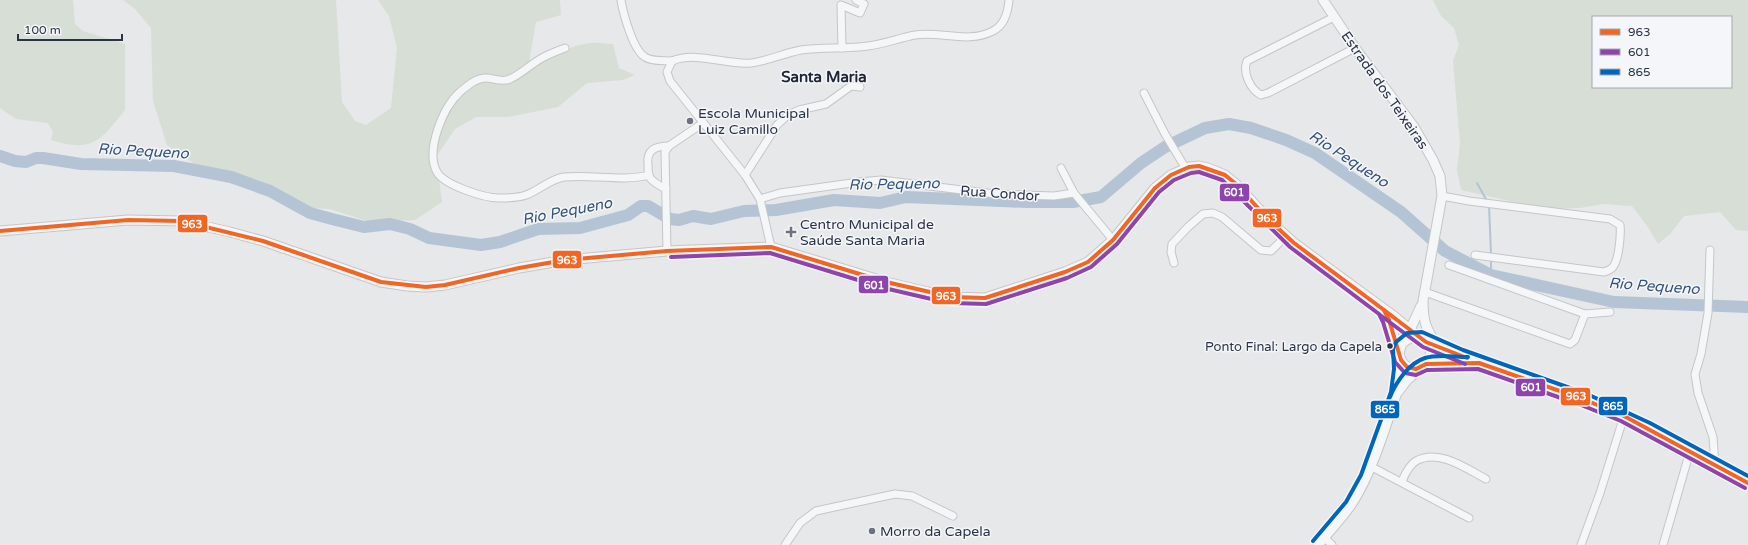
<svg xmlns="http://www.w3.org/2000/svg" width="1748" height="545" font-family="'Varela Round',sans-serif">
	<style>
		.green { fill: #d6ded6; fill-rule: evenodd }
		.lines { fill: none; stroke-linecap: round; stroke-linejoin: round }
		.stream { stroke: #b4c4d5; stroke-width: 2 }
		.river { stroke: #b4c4d5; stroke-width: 12 }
		.minor-casing { stroke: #c4c6c8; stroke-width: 9 }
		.tertiary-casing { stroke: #c4c6c8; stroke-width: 11 }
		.minor { stroke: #f5f6f7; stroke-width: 7 }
		.tertiary { stroke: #f5f6f7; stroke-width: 9 }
		.bus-1-casing { stroke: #f4f6f9; stroke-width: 7 }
		.bus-2-casing { stroke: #f4f6f9; stroke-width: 7 }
		.bus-3-casing { stroke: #f4f6f9; stroke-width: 7 }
		.bus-1 { stroke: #f26522; stroke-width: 4 }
		.bus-2 { stroke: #8e44ad; stroke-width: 4 }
		.bus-3 { stroke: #0065bd; stroke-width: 4 }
		.poi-dot { fill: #6c737f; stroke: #f4f6f9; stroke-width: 1.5 }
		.bus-dot { fill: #2b3445; stroke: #f4f6f9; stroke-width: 1.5 }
		.labels { text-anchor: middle; stroke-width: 3; stroke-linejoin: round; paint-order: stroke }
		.bus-label { font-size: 13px; fill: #2b3445; stroke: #f4f6f9; text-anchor: end }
		.street-label { font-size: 14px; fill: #2b3445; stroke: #f4f6f9 }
		.poi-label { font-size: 14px; fill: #2b3445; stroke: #f4f6f9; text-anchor: start }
		.neighbourhood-label { font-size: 15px; font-weight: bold; fill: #1d2536; stroke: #f4f6f9 }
		.water-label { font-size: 15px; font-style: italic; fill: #34527a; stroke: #f4f6f9 }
		.line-badge { stroke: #f4f6f9; stroke-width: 1.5 }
		.badge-label { font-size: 11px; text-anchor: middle; font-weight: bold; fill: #fff }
	</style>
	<rect width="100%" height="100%" fill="#e6e8ea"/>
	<g class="green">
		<path d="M 0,0 L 73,0 L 75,24 L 83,31 L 125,44 L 125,110 C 100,141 93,153 51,140 L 53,132 L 48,123 L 16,119 L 0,108 Z"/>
		<path d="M 123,0 L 336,0 L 342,102 L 355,121 L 366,125 L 391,108 L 397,48 L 389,16 L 378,0 L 560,0 L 561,15 L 536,22 L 528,68 C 548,58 569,45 591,43 C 598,42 606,44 613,44 L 619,68 L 635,75 L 623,80 L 587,83 L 558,107 L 508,117 L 476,117 L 455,129 L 436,157 L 442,202 L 415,220 L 370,222 L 330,209 L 292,207 L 245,181 L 203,170 L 167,145 L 153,101 L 151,28 L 135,9 Z"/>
		<path d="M 1433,0 L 1748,0 L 1748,231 L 1736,230 L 1720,212 L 1684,216 L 1671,233 L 1658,244 L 1648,227 L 1632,206 L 1603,204 L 1580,208 L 1545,209 L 1461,190 L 1457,170 L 1460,143 L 1453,61 L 1459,45 L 1454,28 L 1441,16 ZM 1593,17 L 1731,17 L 1731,87 L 1593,87 Z"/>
	</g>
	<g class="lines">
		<g class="stream">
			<path d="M 1477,183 L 1487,201"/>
			<path d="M 1489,205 L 1491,254"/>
			<path d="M 1491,259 L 1491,275"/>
		</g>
		<path class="river" d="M 0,156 L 15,161 L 26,162 L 36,158 L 43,158 L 81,164 L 174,166 L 231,177 L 270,191 L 310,213 L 332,219 L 364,227 L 390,224 L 410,229 L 429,238 L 481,245 L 500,242 L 538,229 L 580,228 L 628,215 L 641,206 L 648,206 L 670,219 L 679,220 L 693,216 L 711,219 L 744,211 L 776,210 L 834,200 L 880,203 L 906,197 L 1026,202 L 1073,202 L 1101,197 L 1141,163 L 1165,147 L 1205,128 L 1229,124 L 1251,128 L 1286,140 L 1315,153 L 1401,212 L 1445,251 L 1491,275 L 1614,302 L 1748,307"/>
		<g class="minor-casing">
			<g id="minor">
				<path d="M 621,0 C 623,13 633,50 645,57 C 652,62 664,60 672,61"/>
				<path d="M 1334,17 L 1247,61 C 1242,73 1251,90 1261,95 L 1268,93 L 1355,48"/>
				<path d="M 565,48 C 557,51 549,54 542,58 C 531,64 521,74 510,79 C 502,83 493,78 486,78 C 476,78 467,86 460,92 C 443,107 425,151 437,172 C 444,185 484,198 499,198 C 508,198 518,198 526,195 C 540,190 550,179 564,177 C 592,174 621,182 649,175"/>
				<path d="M 842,48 L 841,5 L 860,13 L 864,4 L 856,0"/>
				<path d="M 672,61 C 697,51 725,65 751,63 C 768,61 784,53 801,50 C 823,47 846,49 868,46 C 884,44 899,38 915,35 C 942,31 968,44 993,31 C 1005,25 1008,12 1009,0"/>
				<path d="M 672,61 L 667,72 L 670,81 L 745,175 L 760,199 L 771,247"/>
				<path d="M 1144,93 L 1165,134 L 1186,169"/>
				<path d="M 1061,168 L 1074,193 L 1113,240"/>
				<path d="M 745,175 L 777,125 L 788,115 L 799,110 L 826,104 L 851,86 L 860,87"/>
				<path d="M 666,189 C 660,186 654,183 650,178 C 648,174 648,170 648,165 C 646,150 655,146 669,146"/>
				<path d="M 1442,196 L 1469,201 L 1610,219 L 1620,225 C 1621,234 1619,262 1612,268 C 1610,270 1607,271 1604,272 L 1475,255"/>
				<path d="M 760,199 L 780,193 L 859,182 L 881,180 L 995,194 L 1054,196 L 1074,193"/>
				<path d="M 1710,250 L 1708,313 L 1701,354 L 1695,374 L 1698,393 L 1713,437 L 1715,465"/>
				<path d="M 667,251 L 665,152 L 669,146 L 703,123"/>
				<path d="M 1174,263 L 1171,252 L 1172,244 L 1188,227 L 1203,214 L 1213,213 L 1222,217 L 1261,250 L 1271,251 L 1286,236"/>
				<path d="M 1425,292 L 1570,344 L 1575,340 L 1585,314 L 1449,265"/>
				<path d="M 1585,314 L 1610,312"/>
				<path d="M 1370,466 L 1469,518"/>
				<path d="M 1402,481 C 1405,474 1409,465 1416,461 C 1438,448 1467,469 1486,479"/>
				<path d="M 1324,537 L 1332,545"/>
				<path d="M 785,545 L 800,523 L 816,511 L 895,494 L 912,496 L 953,516"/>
				<path d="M 1581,545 L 1600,493 L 1624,416"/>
				<path d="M 1663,545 L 1690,451"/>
			</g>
		</g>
		<g class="tertiary-casing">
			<g id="tertiary">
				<path d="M 1323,0 L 1355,48 L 1414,127 L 1433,160 L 1440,176 L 1442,196 L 1423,301 C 1423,322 1426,330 1439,347"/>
				<path d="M 0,231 L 128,220 L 181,221 L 230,232 L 263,241 L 381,282 L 407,286 L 426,287 L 445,285 L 519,268 L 565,260 L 667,251 L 771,247 L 886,282 L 928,292 L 952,297 L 985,298 L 1065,272 L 1088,262 L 1113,240 L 1155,188 L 1171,175 L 1189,167 L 1199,166 L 1208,168 L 1225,175 L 1236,184 L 1269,220 L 1294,243 L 1395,317 L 1420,338"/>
				<path d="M 1385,311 L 1389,320 L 1399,351"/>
				<path d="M 1408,334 L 1421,306"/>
				<path d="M 1426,342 L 1479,363 L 1583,399 L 1624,416 L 1748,483"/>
				<path d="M 1400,357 C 1404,371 1424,373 1429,359 C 1432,353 1430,345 1429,339"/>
				<path d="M 1426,364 L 1474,363"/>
				<path d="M 1398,392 L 1407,380 L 1421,368"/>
				<path d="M 1318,545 C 1329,532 1341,519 1351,505 C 1371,475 1385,429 1396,395 C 1400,382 1396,353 1402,344 C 1407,338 1414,337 1421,339"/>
			</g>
		</g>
		<use href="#minor" class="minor"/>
		<use href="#tertiary" class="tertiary"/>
		<g class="bus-1-casing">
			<g id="bus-1">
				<path d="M 0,231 L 128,220 L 181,221 L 263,241 L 381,282 L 426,287 L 445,285 L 519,268 L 565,260 L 667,251 L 771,247 L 886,282 L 952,297 L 985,298 L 1065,272 L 1088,262 L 1113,240 L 1155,188 L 1171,175 L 1189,167 L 1199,166 L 1225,175 L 1236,184 L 1269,220 L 1294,243 L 1384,310 L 1389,320 L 1401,360 L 1407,367 L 1416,369 L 1426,364 L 1479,363 L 1583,399 L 1624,416 L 1748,483"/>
				<path d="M 1384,310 L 1426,342 L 1467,358"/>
			</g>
		</g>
		<g class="bus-2-casing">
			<g id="bus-2">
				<path d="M 671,257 L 770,253 L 884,288 L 927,298 L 951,303 L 986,304 L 1067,278 L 1091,267 L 1117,244 L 1159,192 L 1174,180 L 1191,173 L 1199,172 L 1222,180 L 1290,247 L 1379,314 L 1383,322 L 1395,362 L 1405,373 L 1416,375 L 1427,370 L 1478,369 L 1581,405 L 1621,421 L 1745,488"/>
				<path d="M 1380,315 L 1423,347 L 1465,364"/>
			</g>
		</g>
		<g class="bus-3-casing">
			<g id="bus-3">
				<path d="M 1390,397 C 1396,382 1409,363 1425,358 C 1438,354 1454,357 1468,357"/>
				<path d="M 1313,541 L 1346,502 L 1361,475 L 1391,392 L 1394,369 L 1393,349 L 1396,342 L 1407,333 L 1422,332 L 1463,350 L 1587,394 L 1650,423 L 1748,476"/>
			</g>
		</g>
		<use href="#bus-1" class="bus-1"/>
		<use href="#bus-2" class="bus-2"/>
		<use href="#bus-3" class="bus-3"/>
	</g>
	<g class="poi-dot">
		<circle cx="690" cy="121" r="4"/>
		<path d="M789 226h4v4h4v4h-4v4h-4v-4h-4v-4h4z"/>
		<circle cx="872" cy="531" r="4"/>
	</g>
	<circle class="bus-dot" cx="1390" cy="346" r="3.5"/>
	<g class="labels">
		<g class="bus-label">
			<text x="1382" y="351">Ponto Final: Largo da Capela</text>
		</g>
		<g class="street-label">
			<text transform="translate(1385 90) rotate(55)" y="5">Estrada dos Teixeiras</text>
			<text transform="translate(1000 193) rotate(4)" y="5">Rua Condor</text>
		</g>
		<g class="poi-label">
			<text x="698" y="118">Escola Municipal<tspan x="698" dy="16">Luiz Camillo</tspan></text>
			<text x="800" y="229">Centro Municipal de<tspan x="800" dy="16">Saúde Santa Maria</tspan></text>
			<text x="880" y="536">Morro da Capela</text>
		</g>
		<g class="neighbourhood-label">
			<text x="824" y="82">Santa Maria</text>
		</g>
		<g class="water-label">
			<text transform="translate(143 151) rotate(3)" y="5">Rio Pequeno</text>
			<text transform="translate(1349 159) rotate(33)" y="5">Rio Pequeno</text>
			<text transform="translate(894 184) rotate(-1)" y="5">Rio Pequeno</text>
			<text transform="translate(567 211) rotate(-11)" y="5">Rio Pequeno</text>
			<text transform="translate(1654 286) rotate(4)" y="5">Rio Pequeno</text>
		</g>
	</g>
	<g class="line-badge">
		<rect x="1219" y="183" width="31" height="19" rx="4" fill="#8e44ad"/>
		<rect x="1252" y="208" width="30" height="20" rx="4" fill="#f26522"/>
		<rect x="177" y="214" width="31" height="19" rx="4" fill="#f26522"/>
		<rect x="552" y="250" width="30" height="19" rx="4" fill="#f26522"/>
		<rect x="858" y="275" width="31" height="19" rx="4" fill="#8e44ad"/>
		<rect x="931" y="286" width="30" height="19" rx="4" fill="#f26522"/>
		<rect x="1515" y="378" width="31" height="19" rx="4" fill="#8e44ad"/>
		<rect x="1560" y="387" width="31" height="19" rx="4" fill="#f26522"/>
		<rect x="1598" y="396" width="30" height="20" rx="4" fill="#0065bd"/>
		<rect x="1370" y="400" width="30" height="19" rx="4" fill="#0065bd"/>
	</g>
	<g class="badge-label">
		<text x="1234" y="196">601</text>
		<text x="1267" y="222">963</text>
		<text x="192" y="228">963</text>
		<text x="567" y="264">963</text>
		<text x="874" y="289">601</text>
		<text x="946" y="300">963</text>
		<text x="1531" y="391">601</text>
		<text x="1576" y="400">963</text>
		<text x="1613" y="410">865</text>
		<text x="1385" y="413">865</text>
	</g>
	<rect x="1592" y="16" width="140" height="72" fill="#f4f6f9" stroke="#a4a8b1"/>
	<rect x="1600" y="29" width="20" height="6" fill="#f26522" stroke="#a4a8b1"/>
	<text x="1628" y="36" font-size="12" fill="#2b3445">963</text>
	<rect x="1600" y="49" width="20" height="6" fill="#8e44ad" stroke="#a4a8b1"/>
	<text x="1628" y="56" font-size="12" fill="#2b3445">601</text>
	<rect x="1600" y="69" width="20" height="6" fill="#0065bd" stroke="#a4a8b1"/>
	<text x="1628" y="76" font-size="12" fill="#2b3445">865</text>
	<path d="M18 34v6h104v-6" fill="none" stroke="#2b3445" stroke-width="2"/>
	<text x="24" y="34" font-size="12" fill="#2b3445" stroke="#f4f6f9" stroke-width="3" paint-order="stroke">100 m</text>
</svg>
